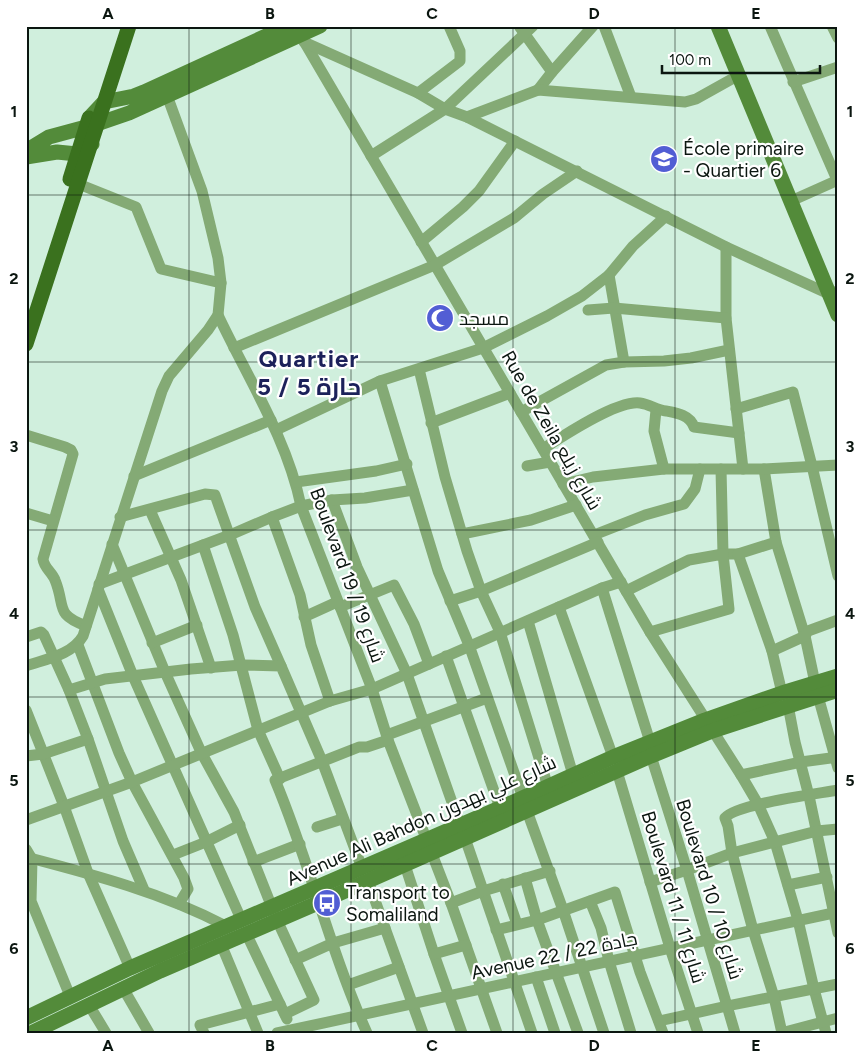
<svg xmlns="http://www.w3.org/2000/svg" width="864" height="1059" font-family="Figtree,Cairo,sans-serif">
	<style>
		.lines { fill: none; stroke-linecap: round; stroke-linejoin: round }
		.street { stroke: #84aa75; stroke-width: 11 }
		.secondary { stroke: #538b3a; stroke-width: 15 }
		.primary { stroke: #3a711e; stroke-width: 15 }
		.grid { fill: none; stroke: #0b1610; stroke-width: 1; stroke-opacity: 0.55 }
		.labels { text-anchor: middle; stroke-width: 4.5; stroke-linejoin: round; paint-order: stroke }
		.poi-label { font-size: 19px; fill: #0b1610; stroke: #fff; text-anchor: start }
		.street-label { font-size: 19px; fill: #0b1610; stroke: #fff }
		.district-label { font-size: 24px; font-weight: bold; letter-spacing: 1px; fill: #1c215a; stroke: #fff }
		.neatline { fill: none; stroke: #0b1610; stroke-width: 2 }
		.grid-label { font-size: 16px; text-anchor: middle; font-weight: bold; fill: #0b1610 }
	</style>
	<rect width="100%" height="100%" fill="#d0efdd"/>
	<g class="lines">
		<g class="street">
			<path d="M 295,26 L 650,632 L 741,775 L 758,804 L 775,842 L 798,920 L 814,989 L 826,1033"/>
			<path d="M 519,26 L 552,72"/>
			<path d="M 604,26 L 631,97"/>
			<path d="M 770,26 L 838,182"/>
			<path d="M 832,26 L 838,38"/>
			<path d="M 304,42 L 418,93 L 445,109 L 467,117 L 726,247 L 829,294 L 838,291"/>
			<path d="M 793,82 L 838,67"/>
			<path d="M 538,90 L 552,72 L 593,26"/>
			<path d="M 418,93 L 460,61 L 460,51 L 449,26"/>
			<path d="M 467,117 L 538,90 L 685,102 L 696,99 L 739,75"/>
			<path d="M 371,156 L 445,109 L 533,26"/>
			<path d="M 71,181 L 136,207 L 161,269 L 221,283"/>
			<path d="M 791,201 L 838,180"/>
			<path d="M 421,242 L 463,207 L 479,191 L 515,141"/>
			<path d="M 726,247 L 726,318 L 743,469"/>
			<path d="M 609,275 L 624,362"/>
			<path d="M 588,310 L 614,308 L 726,318"/>
			<path d="M 218,315 C 247,377 287,438 301,506 L 372,689 L 388,740 L 451,903 L 497,1033"/>
			<path d="M 234,348 L 435,265 L 514,218 L 543,194 L 577,171"/>
			<path d="M 419,369 L 445,477 L 467,551 L 481,591 L 500,632 L 548,787"/>
			<path d="M 380,381 L 438,571 L 469,645 L 523,798"/>
			<path d="M 736,409 L 793,392 L 812,466 L 838,576"/>
			<path d="M 656,410 L 654,431 L 664,469"/>
			<path d="M 521,412 L 606,365 L 624,362 L 664,361 L 691,358 L 729,350"/>
			<path d="M 431,423 L 510,393"/>
			<path d="M 276,430 L 380,381 L 483,348 L 547,316 L 582,296 L 609,275 L 633,246 L 666,216"/>
			<path d="M 26,435 L 65,447 L 71,450 L 73,454 L 43,559 C 44,568 52,572 55,580 C 66,607 54,614 86,626"/>
			<path d="M 543,449 C 563,436 617,400 640,403 C 649,404 657,410 666,411 C 677,413 690,415 694,427 L 739,433"/>
			<path d="M 527,466 L 550,462"/>
			<path d="M 721,469 L 723,554 L 738,554 L 772,651 L 782,693"/>
			<path d="M 764,469 L 776,542 L 805,636 L 815,683"/>
			<path d="M 134,476 L 271,420"/>
			<path d="M 296,482 L 376,471 L 407,464"/>
			<path d="M 563,484 L 593,477 L 664,469 L 764,469 L 838,465"/>
			<path d="M 332,500 L 357,567 L 407,674 L 460,825"/>
			<path d="M 150,510 L 181,580 L 211,668"/>
			<path d="M 26,513 L 53,521"/>
			<path d="M 120,517 L 205,494 L 215,495 L 255,607 L 281,666"/>
			<path d="M 272,517 L 300,595 L 311,645 L 330,701"/>
			<path d="M 462,534 L 531,520 L 576,505"/>
			<path d="M 594,535 L 645,515 L 684,504 L 695,489 L 700,469"/>
			<path d="M 112,544 L 165,672 L 201,752 L 234,812 L 277,920 L 314,1000 L 285,1014"/>
			<path d="M 203,545 L 233,635 L 258,730 L 280,779"/>
			<path d="M 738,554 L 776,542"/>
			<path d="M 99,584 L 230,535 L 272,517 L 301,506 L 332,500 L 365,498 L 413,490"/>
			<path d="M 602,588 L 650,742"/>
			<path d="M 98,589 L 133,676 L 241,919"/>
			<path d="M 626,591 L 689,560 L 723,554 L 729,609 L 650,632"/>
			<path d="M 450,601 L 481,591 L 598,542"/>
			<path d="M 340,607 L 394,585 L 414,624 L 429,664"/>
			<path d="M 559,607 L 613,757"/>
			<path d="M 304,617 L 337,602"/>
			<path d="M 528,621 L 573,775"/>
			<path d="M 26,637 L 41,632 L 44,635 L 69,690 L 88,739 L 123,841 L 144,890"/>
			<path d="M 152,643 L 197,625"/>
			<path d="M 78,645 L 119,753 L 132,782 L 184,878 L 188,889 L 179,904"/>
			<path d="M 772,651 L 805,636 L 808,631 L 838,620"/>
			<path d="M 446,656 L 500,808"/>
			<path d="M 26,666 C 46,659 72,655 83,636 L 162,391 L 169,376 L 208,330 L 218,315 L 221,283 L 218,258 L 202,191 L 165,90"/>
			<path d="M 69,690 L 105,679 L 191,669 L 242,665 L 281,666 L 322,761 L 362,868"/>
			<path d="M 818,696 L 838,768"/>
			<path d="M 788,705 L 795,742 L 809,796 L 838,933"/>
			<path d="M 26,710 L 64,806 L 88,873 L 130,968"/>
			<path d="M 387,735 L 487,698"/>
			<path d="M 26,756 L 43,754 L 88,739"/>
			<path d="M 651,756 L 687,870 L 735,1033"/>
			<path d="M 617,771 L 670,948 L 698,1033"/>
			<path d="M 741,775 L 801,762 L 838,757"/>
			<path d="M 527,811 L 563,910 L 604,1033"/>
			<path d="M 26,820 L 132,782 L 330,701 L 372,689 L 602,588 L 621,582"/>
			<path d="M 317,827 L 342,819"/>
			<path d="M 465,838 L 532,1033"/>
			<path d="M 26,849 L 32,859 L 31,901 L 70,996"/>
			<path d="M 173,855 L 206,842 L 240,825"/>
			<path d="M 26,857 C 95,875 163,893 226,926"/>
			<path d="M 253,862 L 300,844"/>
			<path d="M 405,865 L 434,954 L 462,1033"/>
			<path d="M 525,878 L 537,920 L 578,1033"/>
			<path d="M 368,881 L 423,1033"/>
			<path d="M 650,882 L 687,870 L 732,853 L 817,831 L 838,829"/>
			<path d="M 503,884 L 517,924"/>
			<path d="M 788,885 L 827,877"/>
			<path d="M 590,901 L 601,928 L 609,961 L 631,1033"/>
			<path d="M 451,903 L 483,891 L 550,871"/>
			<path d="M 496,930 L 537,920 L 615,892 L 640,972 L 663,1033"/>
			<path d="M 246,933 L 287,1019"/>
			<path d="M 221,944 L 258,1033"/>
			<path d="M 434,954 L 466,945"/>
			<path d="M 295,960 L 333,943 L 385,928"/>
			<path d="M 536,977 L 555,1033"/>
			<path d="M 348,985 L 399,967"/>
			<path d="M 123,988 L 149,1033"/>
			<path d="M 89,1005 L 106,1033"/>
			<path d="M 659,1021 L 727,1006 L 838,984"/>
			<path d="M 204,1033 L 200,1025 L 280,1004"/>
			<path d="M 277,1033 L 838,912"/>
			<path d="M 367,1033 C 330,951 310,863 275,780 L 359,747 L 367,747 L 388,740"/>
			<path d="M 781,1033 L 838,1018"/>
			<path d="M 782,1033 L 774,997 L 753,930 L 732,853 L 728,826 L 725,818 C 736,804 816,794 838,790"/>
		</g>
		<g class="secondary">
			<path d="M 288,26 L 144,92 L 134,96 L 104,102 L 90,117 L 97,124 L 129,113 L 320,26"/>
			<path d="M 718,26 L 838,315"/>
			<path d="M 26,151 L 49,137 L 86,127 L 92,144 L 77,154 L 57,152 L 26,157"/>
			<path d="M 26,1018 L 130,968 L 500,808 L 613,757 L 705,720 L 782,693 L 838,676"/>
			<path d="M 31,1033 L 160,971 L 320,902 L 651,756 L 712,731 L 838,690"/>
		</g>
		<g class="primary">
			<path d="M 70,179 L 89,118"/>
			<path d="M 26,344 L 129,26"/>
		</g>
	</g>
	<path class="grid" d="M 189,26 L 189,1033M 351,26 L 351,1033M 513,26 L 513,1033M 675,26 L 675,1033M 26,195 L 838,195M 26,362 L 838,362M 26,530 L 838,530M 26,697 L 838,697M 26,864 L 838,864"/>
	<defs>
		<g id="school-disc" transform="scale(1.4375)"><circle r="9.5" fill="#525ed4" stroke="#fff"/><path d="M0-5L7-2L0 1L-7-2ZM-4 1L0 2.5L4 1V4Q0 6-4 4Z" fill="#fff"/></g>
		<g id="mosque-disc" transform="scale(1.4375)"><circle r="9.5" fill="#525ed4" stroke="#fff"/><path d="M3.5-4.9A6 6 0 1 0 3.5 4.9A5 5 0 1 1 3.5-4.9Z" fill="#fff"/></g>
		<g id="bus-disc" transform="scale(1.4375)"><circle r="9.5" fill="#525ed4" stroke="#fff"/><path d="M-5-6H5V4H4V6H2V4H-2V6H-4V4H-5ZM-3.5-4V0h7V-4ZM-3.5 1.2v1.5H-2V1.2ZM2 1.2v1.5H3.5V1.2Z" fill="#fff"/></g>
	</defs>
	<g fill-rule="evenodd">
		<use href="#school-disc" x="664" y="159"/>
		<use href="#mosque-disc" x="440" y="318"/>
		<use href="#bus-disc" x="327" y="903"/>
	</g>
	<g class="labels">
		<g class="poi-label">
			<text x="683" y="155">École primaire<tspan x="683" dy="22">- Quartier 6</tspan></text>
			<text x="459" y="325">مسجد</text>
			<text x="346" y="899">Transport to<tspan x="346" dy="22">Somaliland</tspan></text>
		</g>
		<g class="street-label">
			<text transform="translate(552 430) rotate(60)" y="7">Rue de Zeila شارع زيلع</text>
			<text transform="translate(348 575) rotate(70)" y="7">Boulevard 19 / شارع 19</text>
			<text transform="translate(421 820) rotate(-24)" y="7">Avenue Ali Bahdon شارع علي بهدون</text>
			<text transform="translate(710 889) rotate(73)" y="7">Boulevard 10 / شارع 10</text>
			<text transform="translate(674 897) rotate(73)" y="7">Boulevard 11 / شارع 11</text>
			<text transform="translate(554 955) rotate(-12)" y="7">Avenue 22 / جادة 22</text>
		</g>
		<g class="district-label">
			<text x="309" y="367">Quartier<tspan x="309" dy="28">5 / حارة 5</tspan></text>
		</g>
	</g>
	<rect width="864" height="1059" fill="none" stroke="#ffffff" stroke-width="55"/>
	<path d="M662 65v8h158v-8" fill="none" stroke="#0b1610" stroke-width="2.5"/>
	<text x="669" y="65" font-size="15" fill="#0b1610" stroke="#ffffff" stroke-width="4" paint-order="stroke">100 m</text>
	<rect x="28" y="28" width="808" height="1004" class="neatline"/>
	<g class="grid-label">
		<text x="108" y="19">A</text>
		<text x="270" y="19">B</text>
		<text x="432" y="19">C</text>
		<text x="594" y="19">D</text>
		<text x="756" y="19">E</text>
		<text x="14" y="117">1</text>
		<text x="850" y="117">1</text>
		<text x="14" y="284">2</text>
		<text x="850" y="284">2</text>
		<text x="14" y="452">3</text>
		<text x="850" y="452">3</text>
		<text x="14" y="619">4</text>
		<text x="850" y="619">4</text>
		<text x="14" y="786">5</text>
		<text x="850" y="786">5</text>
		<text x="14" y="954">6</text>
		<text x="850" y="954">6</text>
		<text x="108" y="1051">A</text>
		<text x="270" y="1051">B</text>
		<text x="432" y="1051">C</text>
		<text x="594" y="1051">D</text>
		<text x="756" y="1051">E</text>
	</g>
</svg>
